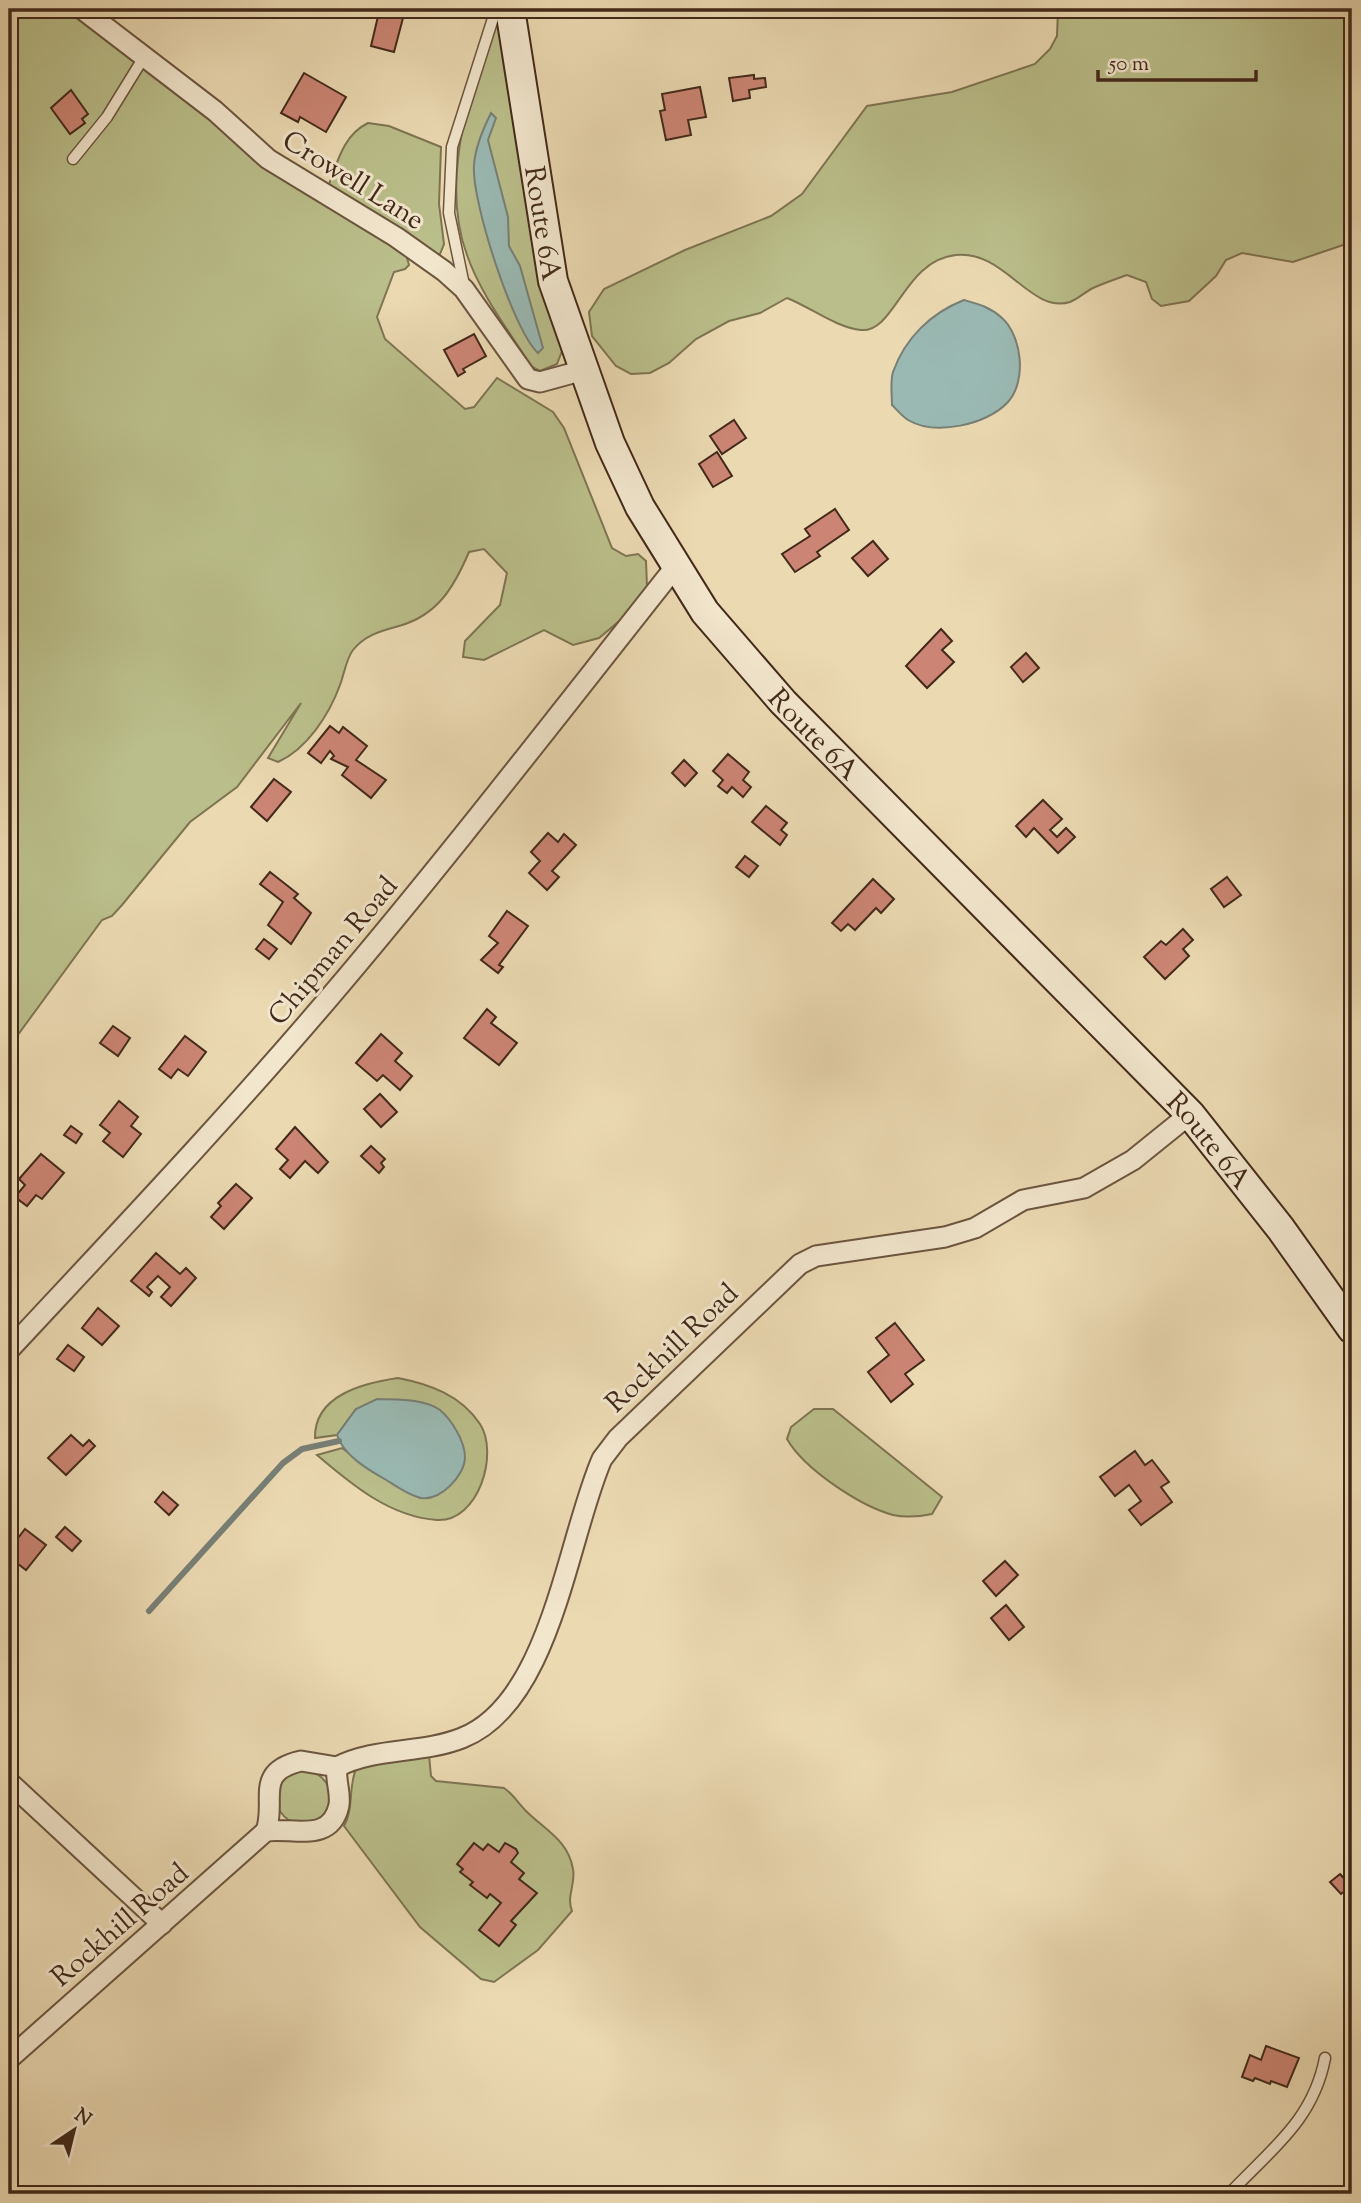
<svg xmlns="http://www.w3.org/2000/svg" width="1361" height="2203" font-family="'Sorts Mill Goudy',serif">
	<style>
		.green { fill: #babe8a; stroke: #7e7452; stroke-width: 2 }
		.water { fill: #9ab9b3; stroke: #777f75; stroke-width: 2 }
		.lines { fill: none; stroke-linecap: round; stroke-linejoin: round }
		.stream { stroke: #777f75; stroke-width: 6 }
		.building { fill: #cc8574; stroke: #422919; stroke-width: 2 }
		.lane-casing { stroke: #6c553f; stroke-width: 13 }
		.street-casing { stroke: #6c553f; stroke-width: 23 }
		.secondary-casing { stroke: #422919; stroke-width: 32 }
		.lane { stroke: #f2e6cd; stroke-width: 10 }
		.street { stroke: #f2e6cd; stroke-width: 19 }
		.secondary { stroke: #f2e6cd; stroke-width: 28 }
		.labels { text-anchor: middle; stroke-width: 6; stroke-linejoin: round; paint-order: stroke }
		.street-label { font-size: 28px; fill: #422919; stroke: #f2e6cd }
	</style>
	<rect width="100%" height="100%" fill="#ebd9b2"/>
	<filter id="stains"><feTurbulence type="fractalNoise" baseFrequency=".00286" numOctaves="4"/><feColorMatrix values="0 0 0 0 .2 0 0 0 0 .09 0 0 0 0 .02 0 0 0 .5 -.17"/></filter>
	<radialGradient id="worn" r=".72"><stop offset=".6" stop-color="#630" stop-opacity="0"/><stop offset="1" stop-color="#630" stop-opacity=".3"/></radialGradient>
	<g class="green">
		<path d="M 9,9 L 72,9 L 242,146 L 406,254 L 409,265 L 405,269 L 394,272 L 377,317 L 385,339 L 465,409 L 474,407 L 497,378 L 553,412 L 564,428 L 612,548 L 626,556 L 638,554 L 646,561 L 647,587 L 636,607 L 599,638 L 573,645 L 544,630 L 484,660 L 463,657 L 465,641 L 500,605 L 507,573 L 484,549 L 469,552 C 454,587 438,615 399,626 C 381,631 365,635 353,650 C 346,659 344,675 340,685 C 329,715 307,749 278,762 L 268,758 L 301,703 L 237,787 L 190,822 L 122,905 L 112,916 L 102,920 L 9,1047 Z"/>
		<path d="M 494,9 L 503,9 L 528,216 L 562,351 L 557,364 L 540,371 L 531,366 C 509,331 481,295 467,255 C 438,177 474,85 494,9 Z"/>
		<path d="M 1058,9 L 1352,9 L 1352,242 L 1293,262 L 1242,253 L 1226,260 L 1216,276 L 1189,301 L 1161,306 L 1152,299 L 1146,282 L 1127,275 C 1116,279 1104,283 1093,288 C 1085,292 1078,299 1070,302 C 1030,314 1005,250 956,255 C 904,260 895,333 861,330 C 837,328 810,307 787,298 L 760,313 L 729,321 L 696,339 L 669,363 L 650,373 L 631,374 L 616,366 L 592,336 L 589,312 L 604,289 L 685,250 L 771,216 L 802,194 L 867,106 L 952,92 L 1035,64 L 1050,49 L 1057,36 Z"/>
		<path d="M 368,123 L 389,126 L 441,147 L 439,204 L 444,244 L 440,254 L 435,256 L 328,187 C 337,163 343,135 368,123 Z"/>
		<path d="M 398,1378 C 429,1384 461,1395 480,1424 C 499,1453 479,1522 437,1520 C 390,1517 351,1484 317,1455 L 342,1448 L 378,1475 L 420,1498 L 460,1437 L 439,1410 L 414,1401 L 356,1409 L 337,1435 L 315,1438 C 314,1395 364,1383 398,1378 Z"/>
		<path d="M 814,1409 L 833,1409 L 942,1497 L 932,1514 C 918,1517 907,1518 893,1515 C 860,1506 804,1469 787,1439 L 791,1427 Z"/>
		<path d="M 429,1755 L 431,1776 L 436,1781 L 504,1788 C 513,1794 518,1803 526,1811 C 545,1830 568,1840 573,1869 C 576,1883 566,1897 572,1911 L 538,1950 L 494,1982 L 481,1979 L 420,1927 L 344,1826 C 354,1809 348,1788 356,1769 L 362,1765 Z"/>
		<circle cx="303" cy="1797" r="27"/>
	</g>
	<g class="water">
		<path d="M 491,113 L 496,118 L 488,140 L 508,217 L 509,246 L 520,266 L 543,348 L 538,353 C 513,330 471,200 474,165 C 475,149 484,127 491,113 Z"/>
		<path d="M 964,300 C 978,304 990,307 1002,318 C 1022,336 1027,381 1008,402 C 987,425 935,436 908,420 C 902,416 897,410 892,405 C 892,395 890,382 893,372 C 905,338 931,313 964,300 Z"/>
		<path d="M 377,1399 C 396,1400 424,1398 440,1410 C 452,1420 465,1442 465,1457 C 465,1476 440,1501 421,1498 C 409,1496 393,1484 383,1478 C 365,1468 343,1454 337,1435 L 356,1409 Z"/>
	</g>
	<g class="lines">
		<path class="stream" d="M 149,1611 L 283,1463 L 302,1449 L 339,1441"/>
	</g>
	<g class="building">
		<path d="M 379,12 L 403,18 L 394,52 L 371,46 Z"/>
		<path d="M 304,73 L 346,97 L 326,132 L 300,117 L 298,122 L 281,113 Z"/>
		<path d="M 754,75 L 754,79 L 765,78 L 766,87 L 749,90 L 750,98 L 733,101 L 729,78 Z"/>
		<path d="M 700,87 L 706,117 L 688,120 L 691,135 L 666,140 L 660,111 L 665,110 L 662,94 Z"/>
		<path d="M 71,90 L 88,114 L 82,119 L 85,123 L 70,134 L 51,108 Z"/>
		<path d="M 474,334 L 486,356 L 463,369 L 465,372 L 458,376 L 444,350 Z"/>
		<path d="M 734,420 L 746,438 L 722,454 L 710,436 Z"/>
		<path d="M 717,452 L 732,476 L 713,487 L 699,464 Z"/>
		<path d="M 835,509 L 849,530 L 817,552 L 820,556 L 795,572 L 782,554 L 810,536 L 805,529 Z"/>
		<path d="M 873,541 L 888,559 L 868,576 L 852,558 Z"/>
		<path d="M 941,629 L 952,641 L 942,650 L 954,662 L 927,688 L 906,666 Z"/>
		<path d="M 1026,653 L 1039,668 L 1023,682 L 1011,667 Z"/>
		<path d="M 330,726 L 339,733 L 343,727 L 367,746 L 356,760 L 386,780 L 371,798 L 342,775 L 348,767 L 331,759 L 334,756 L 330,751 L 321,763 L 308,753 Z"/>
		<path d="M 728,754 L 749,772 L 743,780 L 751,787 L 743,797 L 732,787 L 727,793 L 718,786 L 723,780 L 713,771 Z"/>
		<path d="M 684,760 L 697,773 L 685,786 L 672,773 Z"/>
		<path d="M 274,779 L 291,792 L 267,821 L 251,807 Z"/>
		<path d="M 1043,800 L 1062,819 L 1050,830 L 1057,837 L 1066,828 L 1075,837 L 1058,853 L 1034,828 L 1026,837 L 1016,826 Z"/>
		<path d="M 766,806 L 787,823 L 781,830 L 787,835 L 780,845 L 752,822 Z"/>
		<path d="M 548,833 L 558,842 L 564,834 L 576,845 L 552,871 L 559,877 L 547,890 L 529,873 L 540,861 L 531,852 Z"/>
		<path d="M 745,856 L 758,866 L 749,877 L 736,867 Z"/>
		<path d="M 270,872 L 298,894 L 294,898 L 311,913 L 291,944 L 268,925 L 283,902 L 260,884 Z"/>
		<path d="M 1227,877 L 1241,895 L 1224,907 L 1211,889 Z"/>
		<path d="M 873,879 L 894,899 L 881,913 L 876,908 L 855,930 L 848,924 L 841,931 L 832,923 Z"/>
		<path d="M 507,911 L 528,926 L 499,965 L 503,967 L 498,973 L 481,960 L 498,943 L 489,936 Z"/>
		<path d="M 1183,929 L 1193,940 L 1183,949 L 1189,956 L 1165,979 L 1144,957 L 1161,941 L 1166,945 Z"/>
		<path d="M 264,939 L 277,949 L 269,959 L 256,949 Z"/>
		<path d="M 487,1009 L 496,1017 L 491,1023 L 517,1043 L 499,1065 L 464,1038 Z"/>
		<path d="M 113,1026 L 130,1038 L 118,1056 L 100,1043 Z"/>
		<path d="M 381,1034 L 402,1053 L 395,1061 L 412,1076 L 400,1090 L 383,1075 L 377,1081 L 356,1063 Z"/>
		<path d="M 185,1036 L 206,1052 L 188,1076 L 178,1069 L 171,1078 L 159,1069 Z"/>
		<path d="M 380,1094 L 397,1112 L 381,1127 L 364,1109 Z"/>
		<path d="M 119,1101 L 138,1117 L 131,1126 L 141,1134 L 123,1157 L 103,1141 L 110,1133 L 100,1125 Z"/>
		<path d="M 71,1126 L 82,1134 L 76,1143 L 64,1135 Z"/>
		<path d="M 295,1127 L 328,1162 L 318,1173 L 305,1161 L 290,1178 L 280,1169 L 288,1160 L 276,1149 Z"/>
		<path d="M 371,1146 L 385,1159 L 381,1163 L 384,1167 L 379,1173 L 361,1156 Z"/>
		<path d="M 41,1154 L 64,1173 L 42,1199 L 36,1195 L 27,1206 L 15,1197 L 25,1185 L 19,1179 Z"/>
		<path d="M 236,1184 L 252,1198 L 224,1229 L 211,1217 L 221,1206 L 218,1203 Z"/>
		<path d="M 156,1253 L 180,1274 L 186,1268 L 196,1278 L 171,1306 L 161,1297 L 170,1287 L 158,1276 L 147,1287 L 152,1292 L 149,1296 L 131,1281 Z"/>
		<path d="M 98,1308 L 119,1326 L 102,1345 L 82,1328 Z"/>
		<path d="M 895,1323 L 924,1360 L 905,1374 L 913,1384 L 891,1402 L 868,1372 L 889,1355 L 876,1338 Z"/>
		<path d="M 68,1345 L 84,1357 L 74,1371 L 57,1359 Z"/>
		<path d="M 71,1435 L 83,1446 L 89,1440 L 95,1446 L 66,1475 L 48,1458 Z"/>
		<path d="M 1135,1451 L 1145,1465 L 1152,1460 L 1169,1482 L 1161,1487 L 1172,1502 L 1141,1525 L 1129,1510 L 1141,1501 L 1129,1485 L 1115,1496 L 1100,1477 Z"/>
		<path d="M 163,1492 L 178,1505 L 169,1515 L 155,1502 Z"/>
		<path d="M 65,1527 L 81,1541 L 72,1551 L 56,1537 Z"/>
		<path d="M 25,1529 L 46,1545 L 26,1570 L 9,1557 L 9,1550 Z"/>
		<path d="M 1005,1561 L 1018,1575 L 996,1596 L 983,1581 Z"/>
		<path d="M 1006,1605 L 1024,1627 L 1009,1640 L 991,1618 Z"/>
		<path d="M 474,1843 L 483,1850 L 488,1844 L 499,1852 L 505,1843 L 516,1849 L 518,1853 L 511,1862 L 524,1873 L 519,1879 L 537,1893 L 511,1921 L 516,1925 L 499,1946 L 479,1930 L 501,1903 L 490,1894 L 487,1898 L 470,1885 L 473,1882 L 460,1872 L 463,1869 L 457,1864 Z"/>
		<path d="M 1340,1874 L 1351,1886 L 1341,1894 L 1330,1882 Z"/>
		<path d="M 1266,2046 L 1299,2058 L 1287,2087 L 1271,2081 L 1270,2084 L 1255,2078 L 1253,2081 L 1242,2077 L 1250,2055 L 1261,2060 Z"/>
	</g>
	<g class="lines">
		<g class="lane-casing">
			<g id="lane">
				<path d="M 73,159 L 107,117 L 144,57"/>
				<path d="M 464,285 L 449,213 L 452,147 L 496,9"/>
				<path d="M 1229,2194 C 1270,2150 1313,2121 1325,2058"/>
			</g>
		</g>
		<g class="street-casing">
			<g id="street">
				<path d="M 82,9 L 215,111 L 268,159 L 396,237 L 444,271 L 464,289 L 528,379 L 540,382 L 584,370"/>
				<path d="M 9,1350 C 117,1234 226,1119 329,998 C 448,858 561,711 676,566"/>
				<path d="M 301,1761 L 337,1767 C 335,1781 341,1791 339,1805 C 331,1844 292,1827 266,1831 C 277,1800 253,1772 301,1761 Z"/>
				<path d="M 337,1767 C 375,1747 422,1754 462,1738 C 551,1703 567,1539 602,1459 L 618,1438 L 800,1264 L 816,1256 L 945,1237 L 975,1228 L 1023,1200 L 1084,1188 L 1133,1160 L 1190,1114"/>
				<path d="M 9,1782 L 162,1924"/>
				<path d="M 9,2059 L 266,1831"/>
			</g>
		</g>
		<g class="secondary-casing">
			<g id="secondary">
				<path id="s1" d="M 510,9 L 553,281 L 610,443 L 640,507 L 705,612 L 783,702 L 1190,1114 L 1281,1229 L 1352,1329"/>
			</g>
		</g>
		<use href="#lane" class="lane"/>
		<use href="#street" class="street"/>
		<use href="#secondary" class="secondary"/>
	</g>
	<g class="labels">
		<g class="street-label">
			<text transform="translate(354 179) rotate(32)" y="10">Crowell Lane</text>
			<text dy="10" stroke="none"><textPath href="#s1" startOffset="217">Route 6A</textPath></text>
			<text dy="10" stroke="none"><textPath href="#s1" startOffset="805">Route 6A</textPath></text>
			<text transform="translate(332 950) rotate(-50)" y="10">Chipman Road</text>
			<text dy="10" stroke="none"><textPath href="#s1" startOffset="1372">Route 6A</textPath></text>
			<text transform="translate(671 1347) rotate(-44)" y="10">Rockhill Road</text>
			<text transform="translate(119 1924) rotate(-41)" y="10">Rockhill Road</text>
		</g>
	</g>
	<rect width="1361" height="2203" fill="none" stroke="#ebd9b2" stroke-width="35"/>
	<rect x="10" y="10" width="1340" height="2182" fill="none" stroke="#422919" stroke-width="3.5"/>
	<rect x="18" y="18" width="1326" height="2168" fill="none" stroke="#422919" stroke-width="2"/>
	<g transform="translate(74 2130) rotate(35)" stroke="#f2e6cd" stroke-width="5" paint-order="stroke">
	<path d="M0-5L12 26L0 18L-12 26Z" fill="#422919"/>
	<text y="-10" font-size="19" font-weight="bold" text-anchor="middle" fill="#422919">N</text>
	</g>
	<path d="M1098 70v10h158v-10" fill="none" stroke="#422919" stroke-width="3.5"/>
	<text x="1109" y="70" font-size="21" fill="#422919" stroke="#f2e6cd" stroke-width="5" paint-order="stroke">50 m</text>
	<rect width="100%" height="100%" filter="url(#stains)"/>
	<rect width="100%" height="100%" fill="url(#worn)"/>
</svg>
